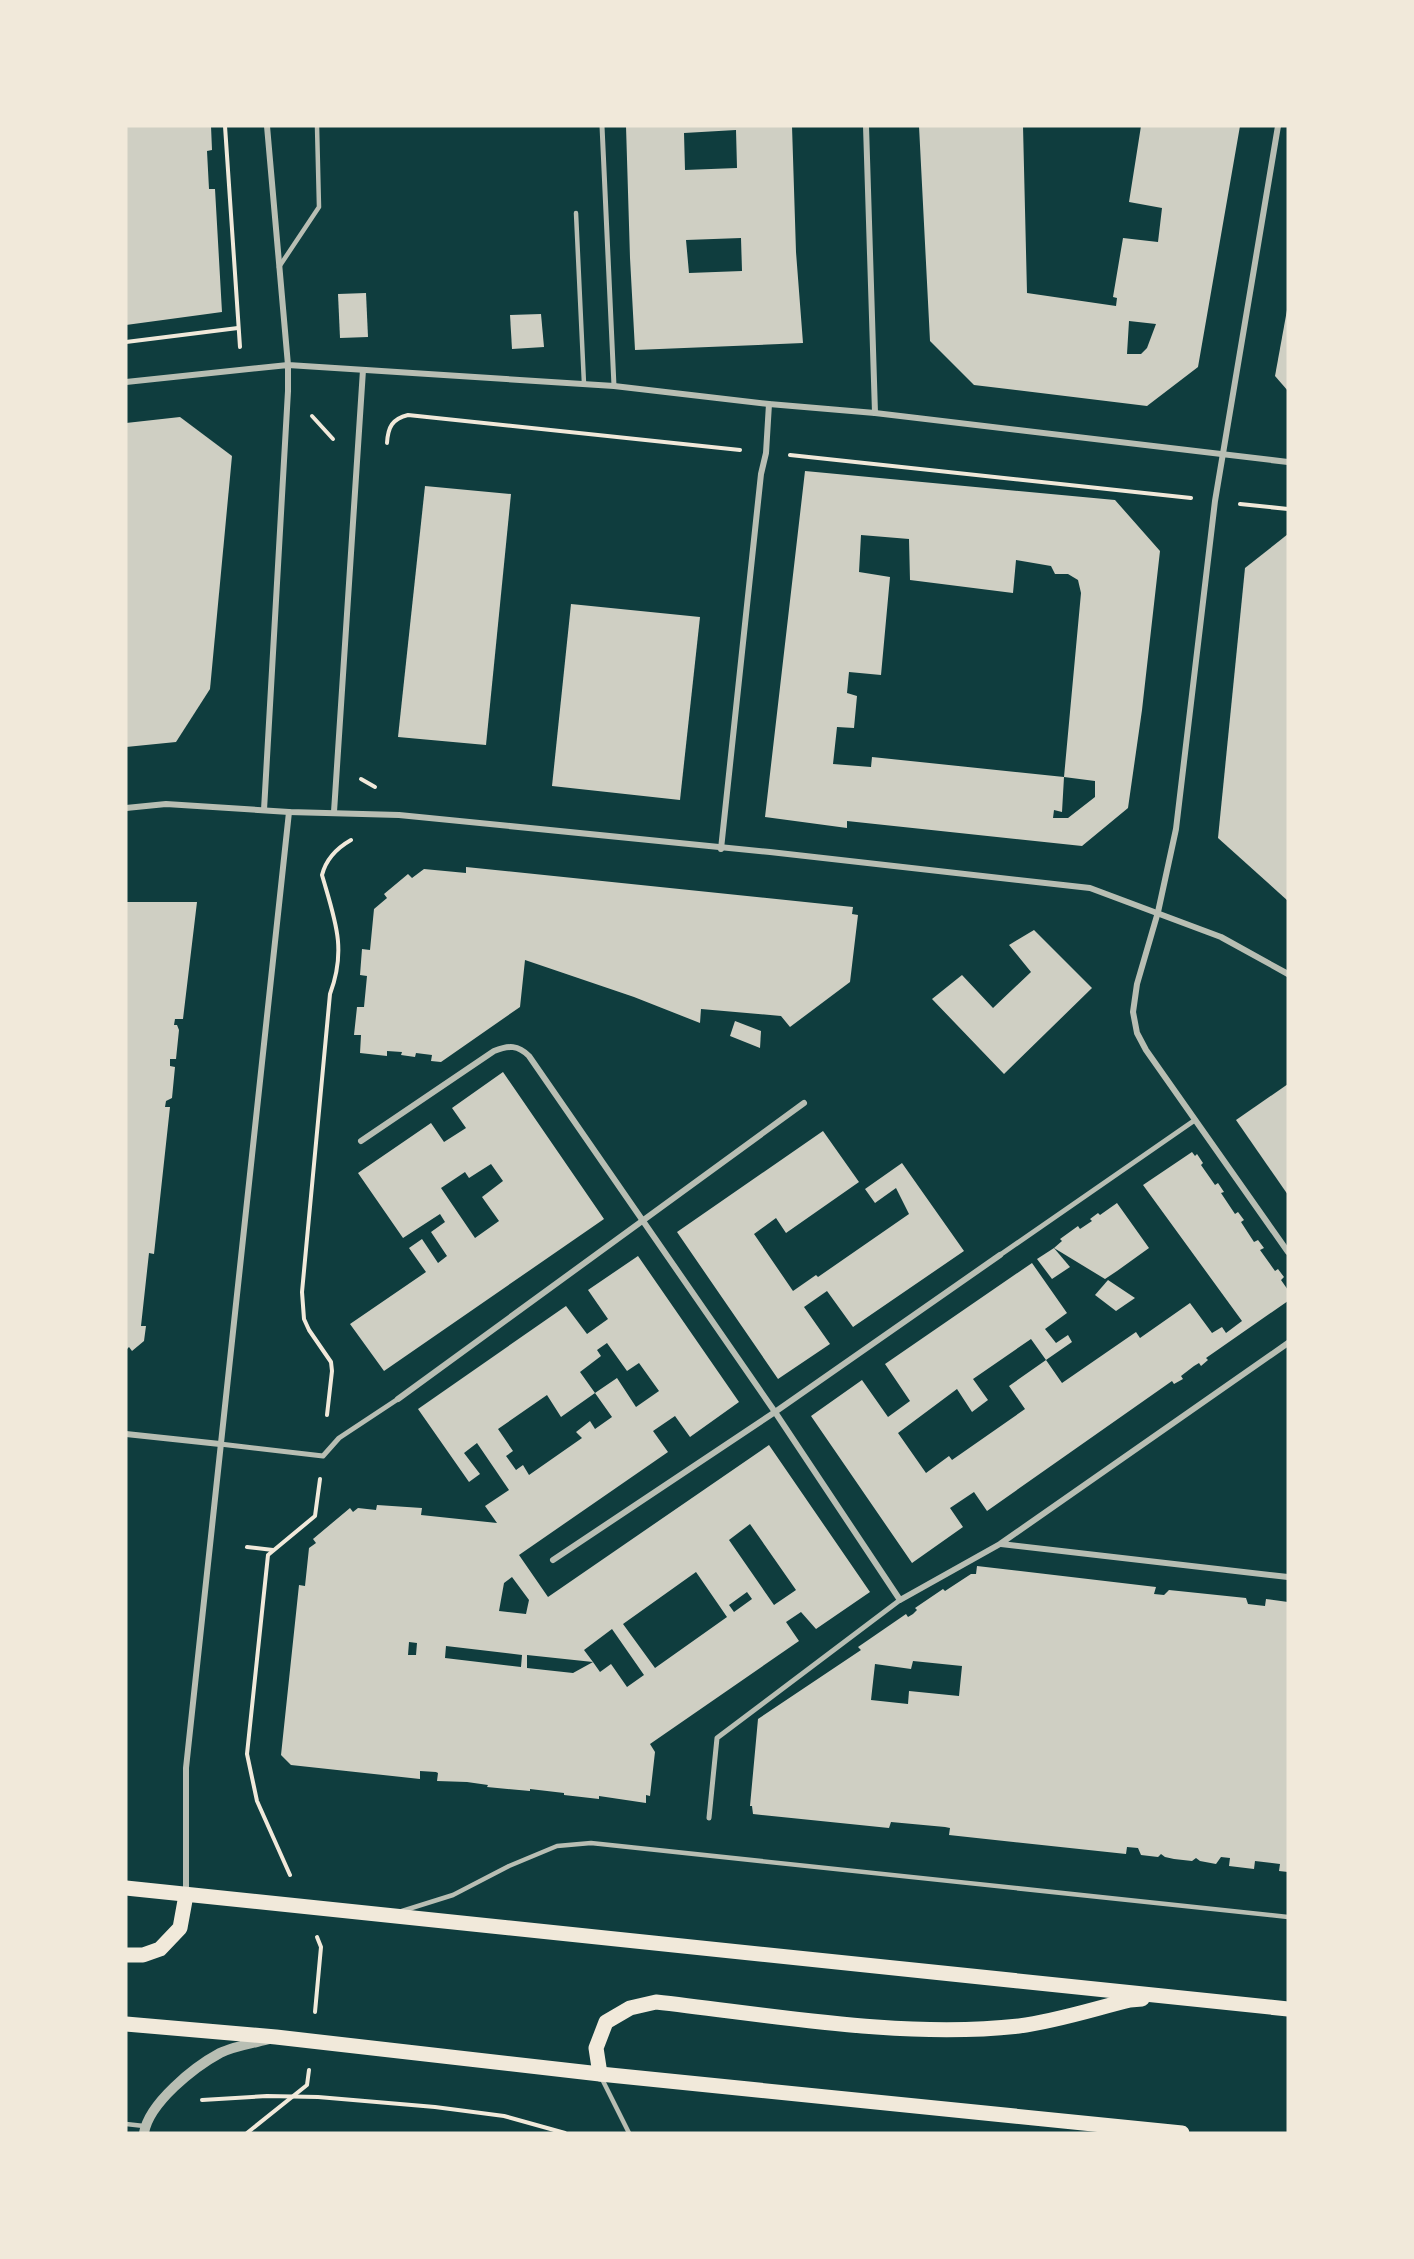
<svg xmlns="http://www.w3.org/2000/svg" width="1414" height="2259" font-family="Ubuntu,sans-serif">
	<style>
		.building { fill: #cfcfc3; fill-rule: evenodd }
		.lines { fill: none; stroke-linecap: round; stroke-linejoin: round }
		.path { stroke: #f1e9da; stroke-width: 4 }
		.service { stroke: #b8beb3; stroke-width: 4.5 }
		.pedestrian { stroke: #b8beb3; stroke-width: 5 }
		.minor { stroke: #b8beb3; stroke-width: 6 }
		.tertiary { stroke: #b8beb3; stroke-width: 10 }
		.primary { stroke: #f1e9da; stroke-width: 15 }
	</style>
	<rect width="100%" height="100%" fill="#0f3d3e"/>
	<g class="building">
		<path d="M 126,126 L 211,126 L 212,150 L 207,151 L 209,189 L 215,189 L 222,312 L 126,325 Z"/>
		<path d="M 626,126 L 792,126 L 796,252 L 803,343 L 635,350 L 630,258 ZM 736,130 L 737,168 L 685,170 L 684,133 ZM 741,238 L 742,271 L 689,273 L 686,240 Z"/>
		<path d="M 919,126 L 1023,126 L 1027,293 L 1116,306 L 1117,298 L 1113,297 L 1123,238 L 1158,242 L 1162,208 L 1129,202 L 1141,126 L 1240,126 L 1198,367 L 1147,406 L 974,385 L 930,341 ZM 1129,321 L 1156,324 L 1147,348 L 1141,354 L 1127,354 Z"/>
		<path d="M 366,293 L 368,337 L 340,338 L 338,294 Z"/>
		<path d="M 1287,310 L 1288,310 L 1288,391 L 1275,376 Z"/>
		<path d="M 541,314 L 544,347 L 512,349 L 510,315 Z"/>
		<path d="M 180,417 L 232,456 L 210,689 L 176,742 L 126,747 L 126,423 Z"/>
		<path d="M 805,471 L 1115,500 L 1160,551 L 1142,710 L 1128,808 L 1082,846 L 847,821 L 847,828 L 765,817 ZM 861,535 L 909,539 L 910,580 L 1013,593 L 1016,560 L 1051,566 L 1055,574 L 1068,574 L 1078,580 L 1081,593 L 1064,777 L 1095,781 L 1095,797 L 1068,818 L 1053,818 L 1054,810 L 1062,812 L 1064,777 L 872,757 L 871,767 L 833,764 L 837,727 L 854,728 L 857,696 L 847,693 L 849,672 L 881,675 L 890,577 L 859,572 Z"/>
		<path d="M 425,486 L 511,494 L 486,745 L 398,737 Z"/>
		<path d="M 1288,534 L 1288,901 L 1218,838 L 1245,568 Z"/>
		<path d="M 571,604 L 700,617 L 680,800 L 552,786 Z"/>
		<path d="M 466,867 L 853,907 L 852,914 L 858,915 L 850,982 L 790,1027 L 781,1016 L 701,1009 L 700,1023 L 634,997 L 525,960 L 520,1007 L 441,1062 L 431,1061 L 432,1055 L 416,1053 L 415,1057 L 401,1055 L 402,1052 L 387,1051 L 387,1056 L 360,1053 L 361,1035 L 354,1035 L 357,1007 L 364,1007 L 367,976 L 360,975 L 362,949 L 370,950 L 374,909 L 387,898 L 384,894 L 408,874 L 412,878 L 424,869 L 466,873 Z"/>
		<path d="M 126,902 L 197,902 L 183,1019 L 175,1019 L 174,1025 L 177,1025 L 179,1030 L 176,1059 L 170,1059 L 170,1066 L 175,1067 L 172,1098 L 166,1101 L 165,1107 L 170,1107 L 154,1254 L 149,1253 L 141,1326 L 146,1326 L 144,1341 L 132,1351 L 129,1347 L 126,1350 Z"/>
		<path d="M 1034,930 L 1092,988 L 1004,1074 L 932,999 L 962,975 L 993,1008 L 1031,972 L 1009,945 Z"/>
		<path d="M 735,1021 L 761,1031 L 760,1048 L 730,1036 Z"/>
		<path d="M 503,1072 L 604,1219 L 384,1371 L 350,1324 L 426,1272 L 409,1248 L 422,1239 L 438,1263 L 447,1256 L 431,1232 L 445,1222 L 440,1214 L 403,1238 L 358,1173 L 431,1123 L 444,1142 L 466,1128 L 452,1108 ZM 491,1164 L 503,1181 L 482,1197 L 499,1221 L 475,1238 L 441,1188 L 465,1172 L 469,1178 Z"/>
		<path d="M 1288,1084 L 1288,1195 L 1236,1120 Z"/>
		<path d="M 823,1131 L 859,1182 L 786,1233 L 776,1218 L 754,1234 L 793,1291 L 816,1275 L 818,1277 L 909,1214 L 896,1188 L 875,1203 L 865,1189 L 902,1163 L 964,1251 L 853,1327 L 827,1291 L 804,1307 L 830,1344 L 778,1379 L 677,1232 Z"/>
		<path d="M 1192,1152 L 1195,1156 L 1197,1154 L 1203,1163 L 1201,1165 L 1215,1185 L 1218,1183 L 1224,1192 L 1221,1193 L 1235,1214 L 1238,1212 L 1244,1220 L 1241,1222 L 1254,1242 L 1258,1240 L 1264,1248 L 1260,1250 L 1275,1271 L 1278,1269 L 1284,1277 L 1281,1280 L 1288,1290 L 1288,1301 L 1206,1358 L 1208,1360 L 1201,1366 L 1199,1363 L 1194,1366 L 1181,1376 L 1183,1379 L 1174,1384 L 1172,1381 L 987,1511 L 974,1492 L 950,1508 L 963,1527 L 912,1563 L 811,1416 L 862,1380 L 888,1417 L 910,1401 L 885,1364 L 1032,1263 L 1067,1313 L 1045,1329 L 1056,1343 L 1068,1335 L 1072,1342 L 1046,1360 L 1031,1339 L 973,1379 L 988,1400 L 972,1412 L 957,1389 L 898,1433 L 926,1473 L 949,1456 L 952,1460 L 1025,1409 L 1009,1386 L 1046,1360 L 1062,1383 L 1136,1332 L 1140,1338 L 1190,1303 L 1212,1333 L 1222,1327 L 1226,1333 L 1242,1321 L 1143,1185 Z"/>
		<path d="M 1117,1203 L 1149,1248 L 1117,1271 L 1105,1279 L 1054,1248 L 1062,1241 L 1060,1239 L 1078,1226 L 1080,1229 L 1092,1221 L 1090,1219 L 1098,1213 L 1100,1215 Z"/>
		<path d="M 1054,1248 L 1070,1267 L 1052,1279 L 1037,1259 Z"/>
		<path d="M 638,1256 L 739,1402 L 690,1437 L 675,1416 L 653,1431 L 668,1452 L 519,1555 L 548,1597 L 769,1445 L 870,1592 L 816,1629 L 801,1612 L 786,1622 L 799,1641 L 650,1744 L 655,1752 L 650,1796 L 646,1795 L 646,1803 L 599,1796 L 599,1799 L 564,1795 L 564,1793 L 530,1789 L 530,1791 L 487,1787 L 488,1785 L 467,1782 L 437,1781 L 438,1773 L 436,1772 L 420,1771 L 420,1779 L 291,1765 L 281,1755 L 299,1585 L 305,1586 L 309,1548 L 316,1543 L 313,1539 L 350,1508 L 353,1512 L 358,1508 L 376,1510 L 377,1505 L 422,1508 L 421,1515 L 497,1523 L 485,1506 L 509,1490 L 477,1443 L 464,1453 L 480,1474 L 469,1482 L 418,1409 L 566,1306 L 587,1334 L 608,1319 L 588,1290 ZM 607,1343 L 627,1371 L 639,1363 L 659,1391 L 636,1407 L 617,1378 L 595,1393 L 580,1372 L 601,1356 L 597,1350 ZM 595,1393 L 612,1417 L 595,1429 L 590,1421 L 576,1432 L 582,1438 L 529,1475 L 523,1465 L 516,1470 L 506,1456 L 513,1451 L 498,1429 L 547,1395 L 561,1417 ZM 750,1524 L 796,1590 L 774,1605 L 729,1540 ZM 696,1572 L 727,1617 L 655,1668 L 623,1624 ZM 512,1577 L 529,1600 L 526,1614 L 499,1611 L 504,1583 ZM 747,1592 L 752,1599 L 734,1612 L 729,1605 ZM 612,1629 L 644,1675 L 627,1687 L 611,1664 L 600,1672 L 593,1662 L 573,1673 L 527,1668 L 527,1655 L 593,1662 L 584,1650 ZM 409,1642 L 417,1643 L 416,1655 L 408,1655 ZM 446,1646 L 522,1655 L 521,1667 L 445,1658 Z"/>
		<path d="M 1108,1280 L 1135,1298 L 1116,1311 L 1095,1295 Z"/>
		<path d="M 977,1566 L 1156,1587 L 1154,1594 L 1164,1595 L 1169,1590 L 1246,1598 L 1248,1604 L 1265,1606 L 1266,1599 L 1288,1602 L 1288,1872 L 1279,1871 L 1280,1864 L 1255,1861 L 1254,1869 L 1229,1866 L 1230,1858 L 1221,1857 L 1216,1864 L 1200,1861 L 1196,1858 L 1192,1861 L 1174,1859 L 1165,1857 L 1161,1854 L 1158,1857 L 1141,1855 L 1138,1848 L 1127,1847 L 1126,1854 L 949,1835 L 950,1828 L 945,1827 L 891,1822 L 889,1828 L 753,1814 L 752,1806 L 750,1806 L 758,1719 L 861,1650 L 858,1647 L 906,1614 L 908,1617 L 913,1614 L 917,1610 L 915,1608 L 943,1589 L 945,1591 L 971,1574 L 976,1574 ZM 913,1661 L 962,1666 L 959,1696 L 909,1691 L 908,1704 L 871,1700 L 875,1664 L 911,1669 Z"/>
	</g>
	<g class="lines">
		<g class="path">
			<path d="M 225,126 L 240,347"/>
			<path d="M 126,342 L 238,328"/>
			<path d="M 312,416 L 333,439"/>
			<path d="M 387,443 C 388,427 392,419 408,415 L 740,450"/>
			<path d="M 790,455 L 1191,498"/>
			<path d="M 1240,504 L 1288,509"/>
			<path d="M 361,779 L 375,787"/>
			<path d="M 327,1415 L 332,1371 L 331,1362 L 309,1330 L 304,1319 L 302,1292 L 330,994 C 347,949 335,920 322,875 C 326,859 337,848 351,840"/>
			<path d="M 247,1547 L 273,1550"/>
			<path d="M 290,1875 L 257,1801 L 247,1754 L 268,1555 L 315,1516 L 320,1479"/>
			<path d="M 315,2012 L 321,1947 L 317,1937"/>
			<path d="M 202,2100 L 267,2096 L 318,2097 L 435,2107 L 504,2116 L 565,2133"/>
			<path d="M 247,2133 L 307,2085 L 309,2070"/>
		</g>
		<g class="service">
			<path d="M 576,213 L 584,384"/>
			<path d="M 279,267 L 319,207 L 317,126"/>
			<path d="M 402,1911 L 453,1895 L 509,1866 L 557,1846 L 591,1843 L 1288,1917"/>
			<path d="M 602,2079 L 629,2133"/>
			<path d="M 126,2124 L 144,2126"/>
		</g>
		<g class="pedestrian">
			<path d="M 602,126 L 614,386"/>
			<path d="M 1000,1255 L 1195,1120"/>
			<path d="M 220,1444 L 323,1456 L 339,1438 L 398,1399"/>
			<path d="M 709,1818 L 717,1738 L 900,1600"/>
		</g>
		<g class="minor">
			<path d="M 267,126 L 288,365 L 614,386 L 769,404 L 875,413 L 1288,462"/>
			<path d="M 866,126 L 875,413"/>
			<path d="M 1278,126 L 1215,501 L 1176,829 L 1158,912 L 1137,984 L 1133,1012 L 1137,1033 L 1146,1050 L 1288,1252"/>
			<path d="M 126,382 L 288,365 L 288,391 L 264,810"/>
			<path d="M 126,808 L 166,804 L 289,812 L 399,815 L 770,852 L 1090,888 L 1221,937 L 1288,974"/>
			<path d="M 334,812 L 363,370"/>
			<path d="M 721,849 L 761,474 L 766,453 L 769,404"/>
			<path d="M 361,1141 L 494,1051 C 509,1045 518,1045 529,1056 L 775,1412 L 900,1600 L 1000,1544 L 1288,1343"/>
			<path d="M 398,1399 L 804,1103"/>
			<path d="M 126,1434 L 220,1444"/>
			<path d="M 1001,1544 L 1288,1577"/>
			<path d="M 553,1560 L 775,1412 L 1000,1255"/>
			<path d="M 186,1894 L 186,1768 L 289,812"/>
		</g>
		<path class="tertiary" d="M 144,2133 C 149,2103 194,2067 220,2053 C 234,2046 254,2043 270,2039"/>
		<g class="primary">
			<path d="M 126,1888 L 1288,2009"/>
			<path d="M 126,1955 L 143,1955 L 160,1949 L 180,1928 L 186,1895"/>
			<path d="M 126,2024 L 276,2037 L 600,2074 L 1182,2133"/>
			<path d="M 600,2074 L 596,2048 L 606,2022 L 630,2008 L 656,2002 C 773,2015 902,2039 1019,2026 C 1057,2021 1093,2009 1130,2000 L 1142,1999"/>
		</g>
	</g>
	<rect width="1414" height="2259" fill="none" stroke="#f1e9da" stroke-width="255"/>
</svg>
